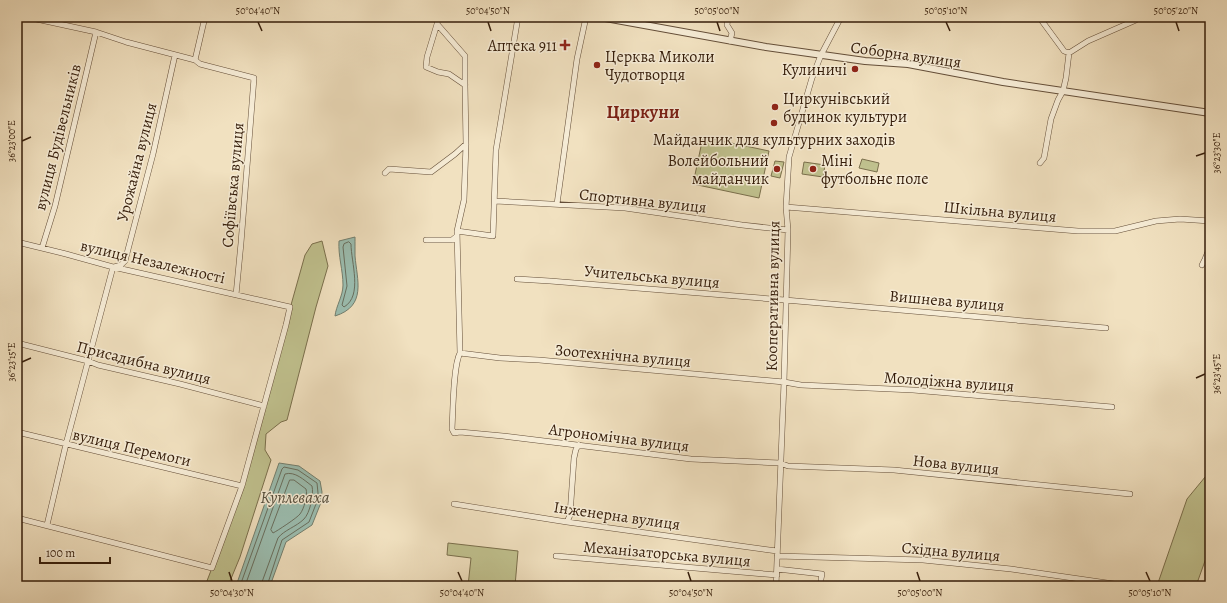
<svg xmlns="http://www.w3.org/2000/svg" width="1227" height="603" font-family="Alegreya,serif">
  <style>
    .green { fill: #c0c18e; stroke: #7a6f4c }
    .water { fill: #9bbeb1; stroke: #727e6e }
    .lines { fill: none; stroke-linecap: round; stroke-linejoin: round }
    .shore { stroke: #686e5e; stroke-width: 1 }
    .minor-casing { stroke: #644e38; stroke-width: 6 }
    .tertiary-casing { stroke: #644e38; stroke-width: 8 }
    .minor { stroke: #f6ecd6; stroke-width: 5 }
    .tertiary { stroke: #f6ecd6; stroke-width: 6 }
    .ticks { fill: none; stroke: #351d0a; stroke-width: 1.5 }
    .poi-dot { fill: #8f2418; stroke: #f6ecd6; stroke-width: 1.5 }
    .labels { text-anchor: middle; stroke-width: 3; stroke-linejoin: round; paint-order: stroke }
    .poi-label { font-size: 16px; fill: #351d0a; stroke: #f6ecd6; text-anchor: end }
    .street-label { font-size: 16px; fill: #351d0a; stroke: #f6ecd6 }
    .water-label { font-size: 17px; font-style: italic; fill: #544d3c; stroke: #f6ecd6 }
    .quarter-label { font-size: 18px; font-weight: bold; fill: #7a1f14; stroke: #f6ecd6 }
    .neatline { fill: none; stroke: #351d0a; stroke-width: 1.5 }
    .ticks-label { font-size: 10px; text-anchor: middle; fill: #351d0a }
  </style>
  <rect width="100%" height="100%" fill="#f1e1c0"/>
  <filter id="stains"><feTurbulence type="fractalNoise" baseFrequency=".005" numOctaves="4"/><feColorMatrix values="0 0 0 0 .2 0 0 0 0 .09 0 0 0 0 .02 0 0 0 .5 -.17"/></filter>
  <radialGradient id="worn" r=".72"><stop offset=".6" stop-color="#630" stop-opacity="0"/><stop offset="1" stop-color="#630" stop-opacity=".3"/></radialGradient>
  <!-- green -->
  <path class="green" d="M703,137L769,151L759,198L693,184Z
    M862,159L879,163L877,172L859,168Z
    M775,161L784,162L780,178L771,176Z
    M804,162L825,165L823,177L802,174Z
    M322,241L328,266L316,307L287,420L281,422L266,434L265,450L271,460L240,557L228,586H205L231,519L305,255L312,244Z
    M1210,471V547L1196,586H1156L1158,583L1187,499Z
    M448,543L518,551L515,586H468L471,558L447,555Z"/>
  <!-- water -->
  <path class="water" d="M355,237C355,243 355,249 355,256C357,280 367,306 335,316C336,306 343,296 343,285C343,270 338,256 339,241Z
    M279,463L299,466L320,481L322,492L320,505L312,525L286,542L270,586H236Z"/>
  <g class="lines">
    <!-- shore -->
    <path class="shore" d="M349,242L351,244C351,262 363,296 344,307L342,305L347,286L343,247L344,244Z
      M290,480H294L306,489C308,495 304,509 300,514C297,518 277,531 273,533L271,530Z
      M240,586L282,469L284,467L298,470L317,483L318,493L316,504L309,522L282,540L267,586
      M245,586L285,474C295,471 304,480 312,486C314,494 310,513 304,519C296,527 284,530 278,538L262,582V586"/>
    <defs>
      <path id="minor" d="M27,17L96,32L126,42L195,60L200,64L254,78L241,243L236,295
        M438,17L437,24L465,56V85L466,144L464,200L457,231
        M518,17L496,150L493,236L457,231L460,353C453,366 453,413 452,429L454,433L460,432L503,436L691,459L780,463L788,466L894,470L1130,494
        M728,17L727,25L732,33L730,41
        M1039,17L1064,51L1069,53
        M437,24L427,57L426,67L438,72L449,74L465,85
        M195,60L205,17
        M1040,163L1044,158L1051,119L1058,100L1063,91L1066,78L1069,53L1088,41L1136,20L1139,17
        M385,173L389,169L431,172L455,154L466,144
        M495,201L625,208L742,225L788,230
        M557,204L577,59L586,17
        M786,207L1078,231H1115L1156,221L1180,219L1210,221
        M426,240H452L457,236
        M17,242L66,254L113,267L290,307L286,325L242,486L212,568L17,518
        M42,248L55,206L96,32
        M1202,265L1205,259L1210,247
        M114,267L121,265L125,261L153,154L175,55
        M517,279L550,281L785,300L1106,328
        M17,343L88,361L98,365L180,384L264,406
        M460,353L500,358L539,360L784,382L801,385L913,390L1112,407
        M17,432L242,486
        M454,504L567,522L777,551
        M567,522L570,515L574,458L576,449L579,445
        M47,525L66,444L113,267
        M556,556L777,575
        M777,556L923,560L1011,569L1121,585
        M777,569L822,574L821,579
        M776,586L784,382L788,230L786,207L789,157L812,78L821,55L841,17"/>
      <path id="tertiary" d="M600,17L766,47L865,61L908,64L1003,82L1210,113"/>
    </defs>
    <!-- minor casing -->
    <use href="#minor" class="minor-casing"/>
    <!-- tertiary casing -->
    <use href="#tertiary" class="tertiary-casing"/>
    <!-- minor -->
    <use href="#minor" class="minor"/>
    <!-- tertiary -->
    <use href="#tertiary" class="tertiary"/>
  </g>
  <!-- ticks -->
  <path class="ticks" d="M258,22L262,31M488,22L491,31M717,22L720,31M946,22L950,31M1176,22L1179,31M22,141L31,137M1196,156L1205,153M22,362L31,358M1196,378L1205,374M229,572L232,581M458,572L462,581M688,572L691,581M917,572L920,581M1146,572L1150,581"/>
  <!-- markers -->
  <g class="poi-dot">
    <path d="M563 39h4v4h4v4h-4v4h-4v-4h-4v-4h4z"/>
    <circle cx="597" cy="65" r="4"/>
    <circle cx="855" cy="69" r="4"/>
    <circle cx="775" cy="107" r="4"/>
    <circle cx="774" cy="123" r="4"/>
    <circle cx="777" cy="169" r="4"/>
    <circle cx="813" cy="169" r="4"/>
  </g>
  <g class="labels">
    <!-- poi labels -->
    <g class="poi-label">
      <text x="557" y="51">Аптека 911</text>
      <text x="605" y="62" text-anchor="start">Церква Миколи<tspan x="605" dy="18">Чудотворця</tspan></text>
      <text x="847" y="75">Кулиничі</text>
      <text x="783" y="104" text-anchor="start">Циркунівський<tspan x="783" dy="18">будинок культури</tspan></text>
      <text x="774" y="145" text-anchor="middle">Майданчик для культурних заходів</text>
      <text x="769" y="166">Волейбольний<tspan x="769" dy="18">майданчик</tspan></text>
      <text x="821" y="166" text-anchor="start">Міні<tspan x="821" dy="18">футбольне поле</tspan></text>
    </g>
    <!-- street labels -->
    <g class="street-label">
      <text transform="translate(906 54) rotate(8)" y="6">Соборна вулиця</text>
      <text transform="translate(57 137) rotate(-76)" y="6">вулиця Будівельників</text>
      <text transform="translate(136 162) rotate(-76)" y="6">Урожайна вулиця</text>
      <text transform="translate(232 185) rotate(-85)" y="6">Софіївська вулиця</text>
      <text transform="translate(643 200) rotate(6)" y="6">Спортивна вулиця</text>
      <text transform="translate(1000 211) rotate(5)" y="6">Шкільна вулиця</text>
      <text transform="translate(153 261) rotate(13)" y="6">вулиця Незалежності</text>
      <text transform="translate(652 276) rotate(5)" y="6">Учительська вулиця</text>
      <text transform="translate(772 296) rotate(-89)" y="6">Кооперативна вулиця</text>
      <text transform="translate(947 300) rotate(5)" y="6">Вишнева вулиця</text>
      <text transform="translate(623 355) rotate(5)" y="6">Зоотехнічна вулиця</text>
      <text transform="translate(144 362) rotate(14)" y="6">Присадибна вулиця</text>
      <text transform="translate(949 381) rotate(4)" y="6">Молодіжна вулиця</text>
      <text transform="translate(619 437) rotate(7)" y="6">Агрономічна вулиця</text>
      <text transform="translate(132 447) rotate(13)" y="6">вулиця Перемоги</text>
      <text transform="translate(956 464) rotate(6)" y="6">Нова вулиця</text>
      <text transform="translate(617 515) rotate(8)" y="6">Інженерна вулиця</text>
      <text transform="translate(951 551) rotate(5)" y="6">Східна вулиця</text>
      <text transform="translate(667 553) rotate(5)" y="6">Механізаторська вулиця</text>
    </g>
    <!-- water labels -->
    <g class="water-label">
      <text x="295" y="503">Куплеваха</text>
    </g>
    <!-- quarter labels -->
    <g class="quarter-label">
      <text x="643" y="118">Циркуни</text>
    </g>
  </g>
  <!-- margin -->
  <rect width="1227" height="603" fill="none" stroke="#f1e1c0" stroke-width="44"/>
  <!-- scale -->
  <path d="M40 557v6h70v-6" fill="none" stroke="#351d0a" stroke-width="2"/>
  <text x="46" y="557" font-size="12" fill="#351d0a" stroke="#f6ecd6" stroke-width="3" paint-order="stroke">100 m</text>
  <rect x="22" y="22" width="1183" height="559" class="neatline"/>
  <g class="ticks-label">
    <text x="258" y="14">50°04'40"N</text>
    <text x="488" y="14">50°04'50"N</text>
    <text x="717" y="14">50°05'00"N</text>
    <text x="946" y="14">50°05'10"N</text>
    <text x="1176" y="14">50°05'20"N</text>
    <text transform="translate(11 141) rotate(-90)" y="4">36°23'00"E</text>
    <text transform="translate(1216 153) rotate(-90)" y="4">36°23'30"E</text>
    <text transform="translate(11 362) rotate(-90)" y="4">36°23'15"E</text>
    <text transform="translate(1216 374) rotate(-90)" y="4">36°23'45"E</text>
    <text x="232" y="596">50°04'30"N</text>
    <text x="462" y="596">50°04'40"N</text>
    <text x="691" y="596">50°04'50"N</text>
    <text x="920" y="596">50°05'00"N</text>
    <text x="1150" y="596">50°05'10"N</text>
  </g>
  <rect width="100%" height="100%" filter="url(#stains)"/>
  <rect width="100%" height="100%" fill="url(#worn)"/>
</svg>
